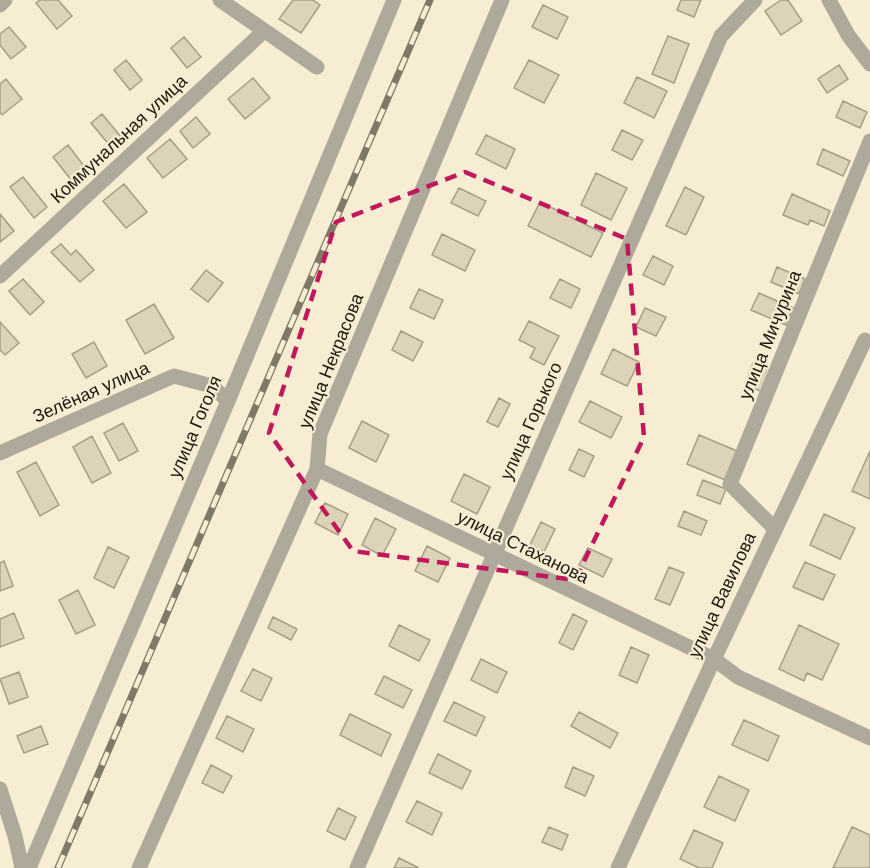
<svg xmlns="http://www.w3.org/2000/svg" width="870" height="868" font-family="Helvetica,sans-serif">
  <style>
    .building { fill: #dcd3b9; stroke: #a69e85; stroke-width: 1.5 }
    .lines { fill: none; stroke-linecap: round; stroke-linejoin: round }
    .minor { stroke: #aea99a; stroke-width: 15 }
    .rail-casing { stroke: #7f7968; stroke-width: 7 }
    .rail { stroke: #f6edd3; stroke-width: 4.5; stroke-dasharray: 14; stroke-linecap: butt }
    .marked { fill: none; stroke: #c2185b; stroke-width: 4.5; stroke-dasharray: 12 8; stroke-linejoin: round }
    .labels { text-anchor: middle; stroke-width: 4.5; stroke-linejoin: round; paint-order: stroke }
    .street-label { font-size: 18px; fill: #1d1910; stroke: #f6edd3 }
  </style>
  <rect width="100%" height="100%" fill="#f6edd3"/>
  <!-- building -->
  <path class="building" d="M40,0H58L72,16L57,29L36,3Z
    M293,0H313L320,5L301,33L279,19Z
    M681,0H701L694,17L677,10Z
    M781,0H788L802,21L781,35L765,11Z
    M543,5L568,17L557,39L532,27Z
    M9,27L26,47L11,59L0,45V34Z
    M668,36L689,44L674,83L652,74Z
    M184,37L201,57L187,68L171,48Z
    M126,60L142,80L130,90L114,70Z
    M529,60L559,75L544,103L514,88Z
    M839,65L848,79L827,93L818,79Z
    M637,77L667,91L654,118L624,103Z
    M253,78L270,98L245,119L228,99Z
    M6,79L22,99L2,115L0,112V84Z
    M843,101L867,112L860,128L836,117Z
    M102,114L121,137L110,146L91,123Z
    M196,117L210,134L193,148L180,131Z
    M622,130L643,140L632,160L612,150Z
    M486,135L515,149L506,169L476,154Z
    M170,139L187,159L163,178L147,158Z
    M68,145L87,170L72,181L53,157Z
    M823,149L850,161L843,176L817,164Z
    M596,173L627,188L611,220L581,205Z
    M23,177L47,207L34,218L10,187Z
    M124,184L147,212L126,228L103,201Z
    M685,187L704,197L686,235L666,226Z
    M459,188L486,201L478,216L451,203Z
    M792,194L830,211L824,226L810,220L808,225L783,215Z
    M540,202L603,233L591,257L528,226Z
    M0,214L14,231L0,242Z
    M442,234L475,250L465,271L432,255Z
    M61,244L71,255L76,250L94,270L80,282L51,252Z
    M653,256L673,266L664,285L643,275Z
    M777,267L805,279L799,294L771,282Z
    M206,270L223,283L208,302L191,289Z
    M23,279L44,302L30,315L9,291Z
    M560,279L580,289L571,308L550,298Z
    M419,289L443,300L434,319L410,308Z
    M759,293L793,308L786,325L751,310Z
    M154,304L174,338L145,354L126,320Z
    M645,308L666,317L656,336L636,327Z
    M529,321L559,336L544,365L530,358L535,348L519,340Z
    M0,322L19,343L5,355L0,350Z
    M401,331L423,342L413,361L392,350Z
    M94,342L107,366L86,378L72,354Z
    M613,349L639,362L627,386L601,374Z
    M753,363L770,369L763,392L745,385Z
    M499,398L510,404L498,427L487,422Z
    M590,401L622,417L611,438L579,422Z
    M362,421L389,435L376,462L349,448Z
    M123,423L138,451L119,461L104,433Z
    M699,435L737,451L725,480L687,464Z
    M92,436L111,473L92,483L73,447Z
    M579,449L594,456L584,477L569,470Z
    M870,451V499L852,491Z
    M36,462L59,505L40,516L17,472Z
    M464,474L490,487L477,514L451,501Z
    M703,480L726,489L720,504L697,495Z
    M325,503L348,514L338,535L315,523Z
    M684,511L707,521L701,535L678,526Z
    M824,514L855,528L840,559L810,545Z
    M375,518L396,529L382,556L362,545Z
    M541,522L555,529L544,552L530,545Z
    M427,546L450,558L438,582L415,571Z
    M108,547L129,557L114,588L94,578Z
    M588,548L612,559L603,577L579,565Z
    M4,561L13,586L0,591V563Z
    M805,562L835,575L823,600L793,587Z
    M669,567L684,573L670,605L655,599Z
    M78,590L95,625L76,634L59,600Z
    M14,613L24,638L0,647V619Z
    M573,614L587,621L573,650L559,643Z
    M273,617L297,629L291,640L268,628Z
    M399,625L430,640L419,661L389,646Z
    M799,625L839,644L822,680L807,673L804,681L779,669Z
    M631,647L649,655L637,683L619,675Z
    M481,659L507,672L497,693L471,680Z
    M253,669L272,678L261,701L241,691Z
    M19,672L28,697L9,704L0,679Z
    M384,676L412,690L403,708L375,694Z
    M454,702L485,717L476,736L444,721Z
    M579,712L618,733L610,748L571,726Z
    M350,714L391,734L381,756L340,735Z
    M227,716L254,729L243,752L216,738Z
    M744,720L779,736L768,761L732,745Z
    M41,726L48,744L24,753L17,736Z
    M438,754L471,771L462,789L429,773Z
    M211,765L232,776L223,793L202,783Z
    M573,767L594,776L585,796L565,787Z
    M719,776L749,790L735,821L704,807Z
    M417,801L442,813L432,835L406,822Z
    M338,808L356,817L345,840L327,831Z
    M549,827L568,835L562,850L542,842Z
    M852,827L870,835V866L869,868H833Z
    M694,830L723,843L712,868H699L680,859Z
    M399,858L419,868H394Z"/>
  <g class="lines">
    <!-- minor -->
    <path class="minor" d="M220,0L317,67
      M829,0L848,35L870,64
      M0,5L5,0
      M0,276L264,31
      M0,453L174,376L212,386L228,401
      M317,469L714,659L738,677L870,738
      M775,529L730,484L870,141
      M0,789L15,836L22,868
      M29,868L228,401L394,0
      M139,868L317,469L320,434L502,0
      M357,868L721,36L755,0
      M618,868L714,659L865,340"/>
    <defs>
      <path id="rail" d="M58,868L430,0"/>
    </defs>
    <!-- rail casing -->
    <use href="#rail" class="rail-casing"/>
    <!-- rail -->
    <use href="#rail" class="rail"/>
  </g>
  <!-- marked area -->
  <path class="marked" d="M465,172L627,239L644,437L575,580L353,551L269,433L336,222Z"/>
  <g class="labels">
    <!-- street labels -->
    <g class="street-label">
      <text transform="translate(119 139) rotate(-43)" y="6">Коммунальная улица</text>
      <text transform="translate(770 335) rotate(-68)" y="6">улица Мичурина</text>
      <text transform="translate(331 361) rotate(-68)" y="6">улица Некрасова</text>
      <text transform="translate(91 392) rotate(-24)" y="6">Зелёная улица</text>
      <text transform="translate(531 421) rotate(-66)" y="6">улица Горького</text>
      <text transform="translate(195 427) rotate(-67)" y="6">улица Гоголя</text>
      <text transform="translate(523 547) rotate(26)" y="6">улица Стаханова</text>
      <text transform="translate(722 595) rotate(-65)" y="6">улица Вавилова</text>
    </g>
  </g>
</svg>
